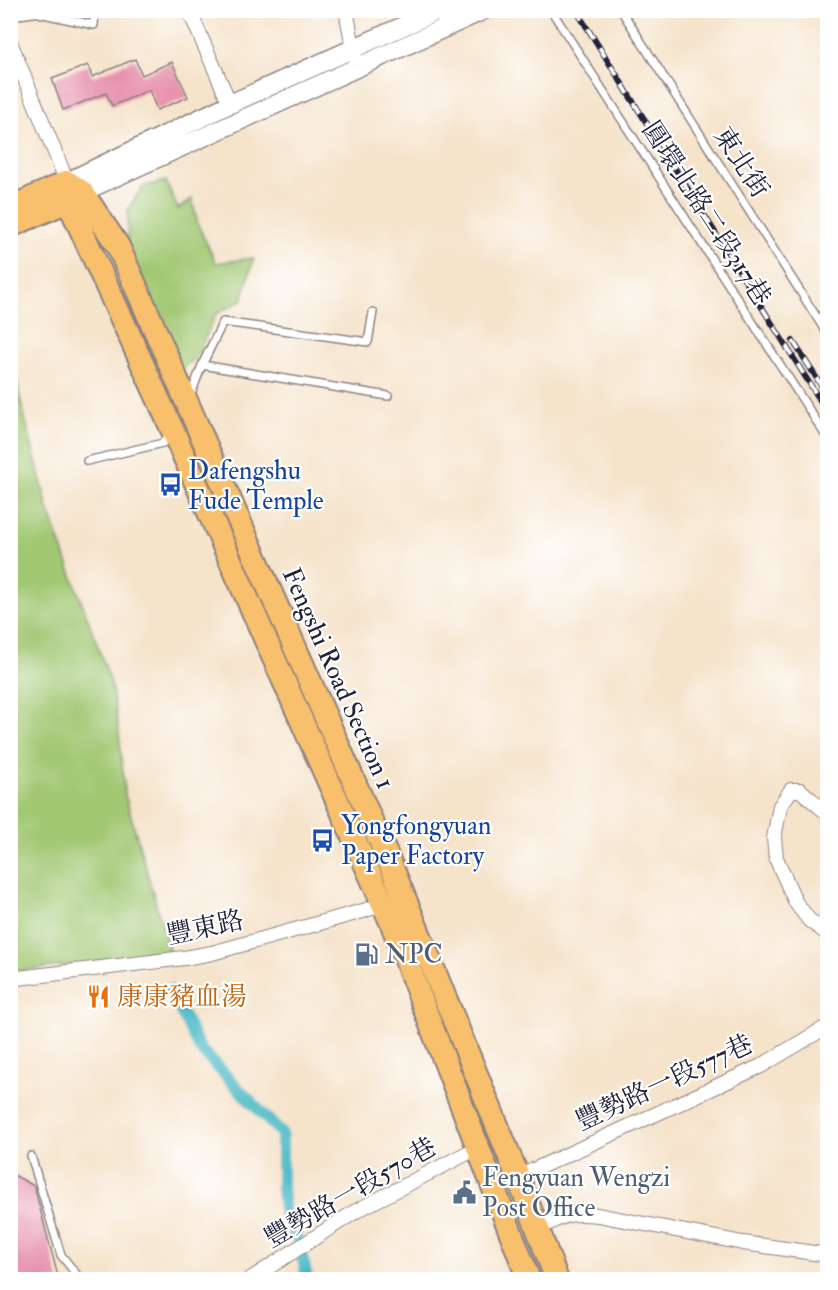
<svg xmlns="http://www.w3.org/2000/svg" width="838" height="1290" font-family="'IM FELL Double Pica','Noto Serif TC',serif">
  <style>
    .green { fill: #a2c873; stroke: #627557; stroke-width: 1.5 }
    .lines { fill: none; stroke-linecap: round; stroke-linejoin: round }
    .canal { stroke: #4cb9c6; stroke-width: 12 }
    .building { fill: #e793ae }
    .service-casing { stroke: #8c8282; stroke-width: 10 }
    .minor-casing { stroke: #8c8282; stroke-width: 16 }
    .tertiary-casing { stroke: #8c8282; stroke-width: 21 }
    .primary-casing { stroke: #8c8282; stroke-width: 26 }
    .service { stroke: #fff; stroke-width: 7 }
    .minor { stroke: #fff; stroke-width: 14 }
    .tertiary { stroke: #fff; stroke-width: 18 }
    .primary { stroke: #f8bf6c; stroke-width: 22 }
    .rail-casing { stroke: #22223b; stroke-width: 6 }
    .rail { stroke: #fff; stroke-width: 4; stroke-dasharray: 11; stroke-linecap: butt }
    .labels { text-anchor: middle; stroke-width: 4.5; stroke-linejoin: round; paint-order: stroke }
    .street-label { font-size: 26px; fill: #22223b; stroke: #fff }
    .transit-label { font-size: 26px; fill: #164399; stroke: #fff; text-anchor: start }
    .service-label { font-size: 26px; fill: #4e5e75; stroke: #fff; text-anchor: start }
    .food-label { font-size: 26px; fill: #c56008; stroke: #fff; text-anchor: start }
  </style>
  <rect width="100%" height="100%" fill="#fff"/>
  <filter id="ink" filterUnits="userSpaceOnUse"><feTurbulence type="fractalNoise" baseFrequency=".0167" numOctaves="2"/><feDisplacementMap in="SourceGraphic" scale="12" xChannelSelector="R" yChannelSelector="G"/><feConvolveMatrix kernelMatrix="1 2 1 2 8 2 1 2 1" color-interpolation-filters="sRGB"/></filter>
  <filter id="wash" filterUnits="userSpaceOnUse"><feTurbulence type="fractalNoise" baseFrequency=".008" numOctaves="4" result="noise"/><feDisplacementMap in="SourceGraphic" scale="24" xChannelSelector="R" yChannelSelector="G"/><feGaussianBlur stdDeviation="1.35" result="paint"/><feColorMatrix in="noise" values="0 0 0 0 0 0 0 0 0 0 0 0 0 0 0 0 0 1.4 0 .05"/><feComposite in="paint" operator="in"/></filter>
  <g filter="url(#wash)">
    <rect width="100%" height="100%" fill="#f5e3ca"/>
    <!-- green -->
    <path class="green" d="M166,181L178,209L192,199L198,225L216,263L254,258L242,300L216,314L196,358L180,369L127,245L128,209L143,187Z
      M10,344L21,403L49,512L111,683L119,732L125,795L170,953L11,972Z"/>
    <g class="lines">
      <!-- canal -->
      <path class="canal" d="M170,990L200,1049L282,1134V1189L285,1216L297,1238L308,1280"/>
    </g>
    <g id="blocks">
      <!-- building -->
      <path class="building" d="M135,59L142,75L172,62L188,97L157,110L149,90L112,106L106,93L63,110L52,79L88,65L92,77Z
        M10,1173L34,1186L59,1280H10Z"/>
    </g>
  </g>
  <g filter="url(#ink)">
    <use href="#blocks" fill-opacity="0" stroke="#8c8282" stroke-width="1.5"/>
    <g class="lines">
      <defs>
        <path id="service" d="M551,10L828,439
          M621,10L828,335
          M39,13L94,25L95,10
          M10,16L41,12
          M202,365L388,396
          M190,397L202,365L223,322L368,342L373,312
          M87,461L163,443L170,433
          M31,1156L61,1255L81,1280"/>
        <path id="minor" d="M189,10L230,104
          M346,10L357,68
          M10,42L67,182
          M828,814L800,790H791L780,806L774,838L776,858L796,903L809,920L828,934
          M10,979L184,958L212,953L363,911L389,902
          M518,1177L761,1066L828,1026
          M537,1230C562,1215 569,1212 598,1215L743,1243L828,1255
          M249,1280L356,1211L477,1148"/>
        <path id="tertiary" d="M67,182L230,104L439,10
          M72,198L82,192L484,10"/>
        <path id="primary" d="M67,182L82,192L118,246L393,870L518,1177L557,1280
          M67,182L68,201L172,429L392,924L529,1280
          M10,208L67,182
          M10,226L68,201"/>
      </defs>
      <!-- service casing -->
      <use href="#service" class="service-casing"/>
      <!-- minor casing -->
      <use href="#minor" class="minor-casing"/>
      <!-- tertiary casing -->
      <use href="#tertiary" class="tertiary-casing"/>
      <!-- primary casing -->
      <use href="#primary" class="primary-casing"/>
      <!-- service -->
      <use href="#service" class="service"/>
      <!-- minor -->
      <use href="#minor" class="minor"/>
      <!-- tertiary -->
      <use href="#tertiary" class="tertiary"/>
      <!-- primary -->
      <use href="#primary" class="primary"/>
      <defs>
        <path id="rail" d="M576,10L828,413
          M793,341L828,396"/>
      </defs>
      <!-- rail casing -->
      <use href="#rail" class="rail-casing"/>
      <!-- rail -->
      <use href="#rail" class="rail"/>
    </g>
  </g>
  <!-- icons -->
  <defs>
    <symbol id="bus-bare" viewBox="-9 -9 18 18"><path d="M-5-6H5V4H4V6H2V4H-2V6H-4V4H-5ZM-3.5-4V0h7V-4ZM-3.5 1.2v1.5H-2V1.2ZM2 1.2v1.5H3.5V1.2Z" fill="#1a4fb4" stroke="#fff" stroke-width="2.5" paint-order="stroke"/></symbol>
    <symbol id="fuel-bare" viewBox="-9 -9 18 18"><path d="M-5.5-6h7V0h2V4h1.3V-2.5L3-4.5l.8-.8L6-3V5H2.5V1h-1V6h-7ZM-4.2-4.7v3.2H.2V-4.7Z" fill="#5c6f8a" stroke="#fff" stroke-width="2.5" paint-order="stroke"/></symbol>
    <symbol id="restaurant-bare" viewBox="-9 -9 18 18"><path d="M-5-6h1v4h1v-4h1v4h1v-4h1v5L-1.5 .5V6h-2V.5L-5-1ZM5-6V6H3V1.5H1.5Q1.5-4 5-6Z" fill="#e8710a" stroke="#fff" stroke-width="2.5" paint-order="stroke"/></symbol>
    <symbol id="civic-bare" viewBox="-9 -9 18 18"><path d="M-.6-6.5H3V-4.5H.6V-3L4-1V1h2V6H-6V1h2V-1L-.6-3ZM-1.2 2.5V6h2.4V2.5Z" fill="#5c6f8a" stroke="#fff" stroke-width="2.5" paint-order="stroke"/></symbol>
  </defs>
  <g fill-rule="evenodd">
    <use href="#bus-bare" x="154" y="468" width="33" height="33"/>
    <use href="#bus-bare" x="306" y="824" width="33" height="33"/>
    <use href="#fuel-bare" x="350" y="938" width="33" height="33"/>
    <use href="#restaurant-bare" x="82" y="980" width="33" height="33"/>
    <use href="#civic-bare" x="448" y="1176" width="33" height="33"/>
  </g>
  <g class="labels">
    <!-- street labels -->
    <g class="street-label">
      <text transform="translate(742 162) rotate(57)" y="9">東北街</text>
      <text transform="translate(707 213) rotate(57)" y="9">圓環北路二段317巷</text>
      <text transform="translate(339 678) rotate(66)" y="9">Fengshi Road Section 1</text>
      <text transform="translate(205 927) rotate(-12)" y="9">豐東路</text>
      <text transform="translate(664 1082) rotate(-25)" y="9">豐勢路一段577巷</text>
      <text transform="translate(350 1192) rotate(-30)" y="9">豐勢路一段570巷</text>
    </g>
    <!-- transit labels -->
    <g class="transit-label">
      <text x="188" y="479">Dafengshu<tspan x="188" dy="30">Fude Temple</tspan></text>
      <text x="341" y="834">Yongfongyuan<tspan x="341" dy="30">Paper Factory</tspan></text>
    </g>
    <!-- service labels -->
    <g class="service-label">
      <text x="385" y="963">NPC</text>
      <text x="482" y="1186">Fengyuan Wengzi<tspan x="482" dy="30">Post Office</tspan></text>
    </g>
    <!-- food labels -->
    <g class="food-label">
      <text x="117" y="1005">康康豬血湯</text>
    </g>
  </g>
  <!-- margin -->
  <rect width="838" height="1290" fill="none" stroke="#fff" stroke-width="36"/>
</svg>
